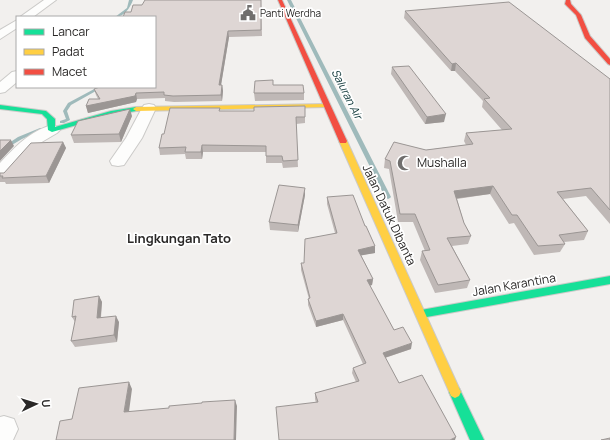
<svg xmlns="http://www.w3.org/2000/svg" width="610" height="440" font-family="Manrope,sans-serif">
  <style>
    .lines { fill: none; stroke-linecap: round; stroke-linejoin: round }
    .stream { fill: #9fbabb; fill-rule: evenodd }
    .street-casing { stroke: #cbcac8; stroke-width: 2 }
    .fast-casing { stroke: #cbcac8; stroke-width: 2 }
    .slow-casing { stroke: #cbcac8; stroke-width: 2 }
    .jam-casing { stroke: #cbcac8; stroke-width: 2 }
    .street { fill: #fdfdfc; fill-rule: evenodd }
    .fast { fill: #16e098; fill-rule: evenodd }
    .slow { fill: #ffcf43; fill-rule: evenodd }
    .jam { fill: #f24e42; fill-rule: evenodd }
    .wall { fill: #bfb8b6 }
    .shaded-wall { fill: #9b9694 }
    .building { fill: #ded6d4; stroke: #9b9694 }
    .labels { text-anchor: middle; stroke-width: 3.5; stroke-linejoin: round; paint-order: stroke }
    .far-poi-label { font-size: 10px; fill: #2a2827; stroke: #fff; text-anchor: start }
    .far-water-label { font-size: 11px; font-style: italic; fill: #093234; stroke: #fff }
    .poi-label { font-size: 12px; fill: #2a2827; stroke: #fff; text-anchor: start }
    .street-label { font-size: 12px; fill: #2a2827; stroke: #fff }
    .neighbourhood-label { font-size: 13px; font-weight: bold; fill: #2a2827; stroke: #fff }
  </style>
  <rect width="100%" height="100%" fill="#f2f0ee"/>
  <g class="lines">
    <!-- stream -->
    <path class="stream" d="M129,0H133C130,8 124,17 115,17L127,8Z
      M287,0H291L391,197L390,198L388,199L385,197Z
      M98,87H103L71,105L67,111L70,120L64,123H60V121L66,119L63,111L68,103Z
      M40,128H42L44,129L22,139L0,152V149L18,137Z"/>
    <defs>
      <path id="street" d="M44,0H56L33,17H20Z
        M17,20V28L0,39V30Z
        M17,71V82L5,92L0,93V82L12,72Z
        M149,104L154,105L156,108L142,138L124,165L118,166L112,165L110,161L126,138L142,108L144,105Z
        M52,125L57,127L60,130L57,133L35,146L6,178L0,179V163C15,147 30,131 52,125Z
        M4,416L14,419L18,429L13,440H0V417Z"/>
      <path id="fast" d="M0,105L46,111L55,119V127L111,111L136,107L139,109L136,111L112,115L52,132L48,130L47,119L42,114L0,109Z
        M610,276V284L421,318L417,317L416,314L417,311L421,310Z
        M455,386L459,388L484,440H470L449,392L451,388Z"/>
      <path id="slow" d="M327,104L329,105V107L136,111L133,109L136,107Z
        M340,139H346L347,141L459,388L461,392L459,396L455,398L451,396L339,141Z"/>
      <path id="jam" d="M278,0H282L347,141L346,143H340L339,141Z
        M566,0H570L571,4L581,15L590,36L610,59V65L608,64L585,38L576,15L565,4Z"/>
    </defs>
    <!-- street casing -->
    <use href="#street" class="street-casing"/>
    <!-- fast casing -->
    <use href="#fast" class="fast-casing"/>
    <!-- slow casing -->
    <use href="#slow" class="slow-casing"/>
    <!-- jam casing -->
    <use href="#jam" class="jam-casing"/>
    <!-- street -->
    <use href="#street" class="street"/>
    <!-- fast -->
    <use href="#fast" class="fast"/>
    <!-- slow -->
    <use href="#slow" class="slow"/>
    <!-- jam -->
    <use href="#jam" class="jam"/>
  </g>
  <!-- wall -->
  <path class="wall" d="M261,0L262,36L229,37L221,85H222L223,91L222,101L174,102L165,101V98L137,99L136,102L88,113L86,106L98,99L96,95L94,89L155,87L131,12Z
    M405,11L610,79V224L586,196L563,199L588,231L584,240L564,242L565,244L560,252L534,255L514,223L509,224L490,194L457,199L464,223L471,236L468,244L452,246L470,280L467,288L435,293L420,260L422,251H425L413,222H398L389,169L384,168L385,159L426,150L466,145L464,141L466,133L502,130L482,107L483,101L455,71H451L404,18Z
    M392,67L444,122L425,124L391,74Z
    M273,85L304,93V100L255,101L254,93Z
    M305,106V123L296,124L298,167L283,168L282,163H266V152H203L202,159H186L185,154L160,155L159,148L164,134L220,111H254Z
    M132,116L121,142L74,143L71,135Z
    M63,142L66,148L49,183L6,184L5,182H0V173H4Z
    M305,195L298,232L270,230L269,222Z
    M327,197L365,226L375,246V253L361,255L373,279L372,285L370,286L394,330L411,349L385,358L399,383L456,437L316,403L315,399V393L356,382L352,373L353,368L363,364L343,320L316,327L308,305V299H309L301,270V263H304L335,233L327,204Z
    M99,296L102,302L101,318L119,322L117,342L75,347L71,341L75,322L72,317Z"/>
  <!-- shaded-wall -->
  <path class="shaded-wall" d="M228,31L229,37L220,91L219,85Z
    M456,63L455,71H451L452,64Z
    M222,85L223,91L222,101L221,95Z
    M136,93L137,99L136,102L88,113L86,106Z
    M130,109L132,116L121,142L119,134Z
    M446,114L444,122L425,124L427,117Z
    M11,140L14,146L0,161V151Z
    M63,142L66,148L49,183L46,176Z
    M202,145L203,152L202,159L201,152Z
    M493,186L490,194L452,199L454,191Z
    M305,188V195L298,232V225Z
    M375,246V253L358,256V250Z
    M373,279L372,285L366,286L367,280Z
    M99,296L102,302L100,324L97,318Z
    M343,314V320L316,327V321Z
    M116,316L119,322L117,342L114,335Z
    M412,343L411,349L381,359L383,353Z
    M129,382L132,389L128,419L124,412Z
    M235,400L237,406L236,440H234Z
    M456,437L455,440H450Z"/>
  <!-- building -->
  <path class="building" d="M145,0H261V30L228,31L219,85H222L221,95L173,96L164,95V92L136,93L135,96L86,106L89,99H100L94,89L100,87H155V17H123L125,12H131L133,5H142Z
    M509,2L610,79V210L591,188L557,192L588,231L559,235L565,244L538,246L517,215H512L493,186L454,191L464,223L471,236L447,238L470,280L438,285L422,251L430,250L415,214H400L390,161L385,159L394,142L426,150L473,144L466,133L512,129L484,99L490,98L456,63L452,64L405,11Z
    M409,66L446,114L427,117L392,67Z
    M273,80V85H303L304,93H254L255,81Z
    M305,106V117H296L298,160L283,161L282,156H266V146L202,145L201,152H185L186,147L159,148L162,134H164L170,108H220L219,111H254V107Z
    M130,109L119,134L71,135L78,121Z
    M0,140H11L0,151Z
    M63,142L46,176L2,178L3,176H0V173H4L31,143Z
    M279,185L305,188L298,225L269,222Z
    M353,195L365,226H366L375,246L358,250L373,279L367,280L394,330L403,327L412,343L383,353L399,383L422,375L456,437L450,440H279L276,407L318,402L315,393L359,381L353,368L366,363L343,314L316,321L308,299L310,298L301,263H304L305,239L337,233L327,197Z
    M99,296L97,318L116,316L114,335L71,341L76,316L72,317L74,300Z
    M129,382L124,412L169,408V406L202,403V402L235,400L234,440H56L60,421L72,419L79,388Z
    M610,438V440H601Z"/>
  <!-- icons -->
  <defs>
    <symbol id="civic-bare" viewBox="-9 -9 18 18"><path d="M-.6-6.5H3V-4.5H.6V-3L4-1V1h2V6H-6V1h2V-1L-.6-3ZM-1.2 2.5V6h2.4V2.5Z" fill="#706e6d" stroke="#fff" stroke-width="2.5" paint-order="stroke"/></symbol>
    <symbol id="mosque-bare" viewBox="-9 -9 18 18"><path d="M3.5-4.9A6 6 0 1 0 3.5 4.9A5 5 0 1 1 3.5-4.9Z" fill="#706e6d" stroke="#fff" stroke-width="2.5" paint-order="stroke"/></symbol>
  </defs>
  <g fill-rule="evenodd">
    <use href="#civic-bare" x="237" y="2" width="22" height="22"/>
    <use href="#mosque-bare" x="394" y="152" width="22" height="22"/>
  </g>
  <g class="labels">
    <!-- far-poi labels -->
    <g class="far-poi-label">
      <text x="260" y="17">Panti Werdha</text>
    </g>
    <!-- far-water labels -->
    <g class="far-water-label">
      <text transform="translate(347 94) rotate(63)" y="4">Saluran Air</text>
    </g>
    <!-- poi labels -->
    <g class="poi-label">
      <text x="417" y="167">Mushalla</text>
    </g>
    <!-- street labels -->
    <g class="street-label">
      <text transform="translate(389 215) rotate(65)" y="4">Jalan Datuk Dibanta</text>
      <text transform="translate(514 285) rotate(-10)" y="4">Jalan Karantina</text>
    </g>
    <!-- neighbourhood labels -->
    <g class="neighbourhood-label">
      <text x="179" y="243">Lingkungan Tato</text>
    </g>
  </g>
  <!-- legend -->
  <rect x="16" y="16" width="140" height="72" fill="#ffffff" stroke="#aaa9a9"/>
  <rect x="24" y="29" width="20" height="6" fill="#16e098" stroke="#aaa9a9"/>
  <text x="52" y="36" font-size="12" fill="#2a2827">Lancar</text>
  <rect x="24" y="49" width="20" height="6" fill="#ffcf43" stroke="#aaa9a9"/>
  <text x="52" y="56" font-size="12" fill="#2a2827">Padat</text>
  <rect x="24" y="69" width="20" height="6" fill="#f24e42" stroke="#aaa9a9"/>
  <text x="52" y="76" font-size="12" fill="#2a2827">Macet</text>
  <!-- north arrow -->
  <g transform="translate(36 404) rotate(86)" stroke="#ffffff" stroke-width="3" paint-order="stroke">
  <path d="M0-3L7 15L0 10L-7 15Z" fill="#2a2827"/>
  <text y="-6" font-size="11" font-weight="bold" text-anchor="middle" fill="#2a2827">U</text>
  </g>
</svg>
